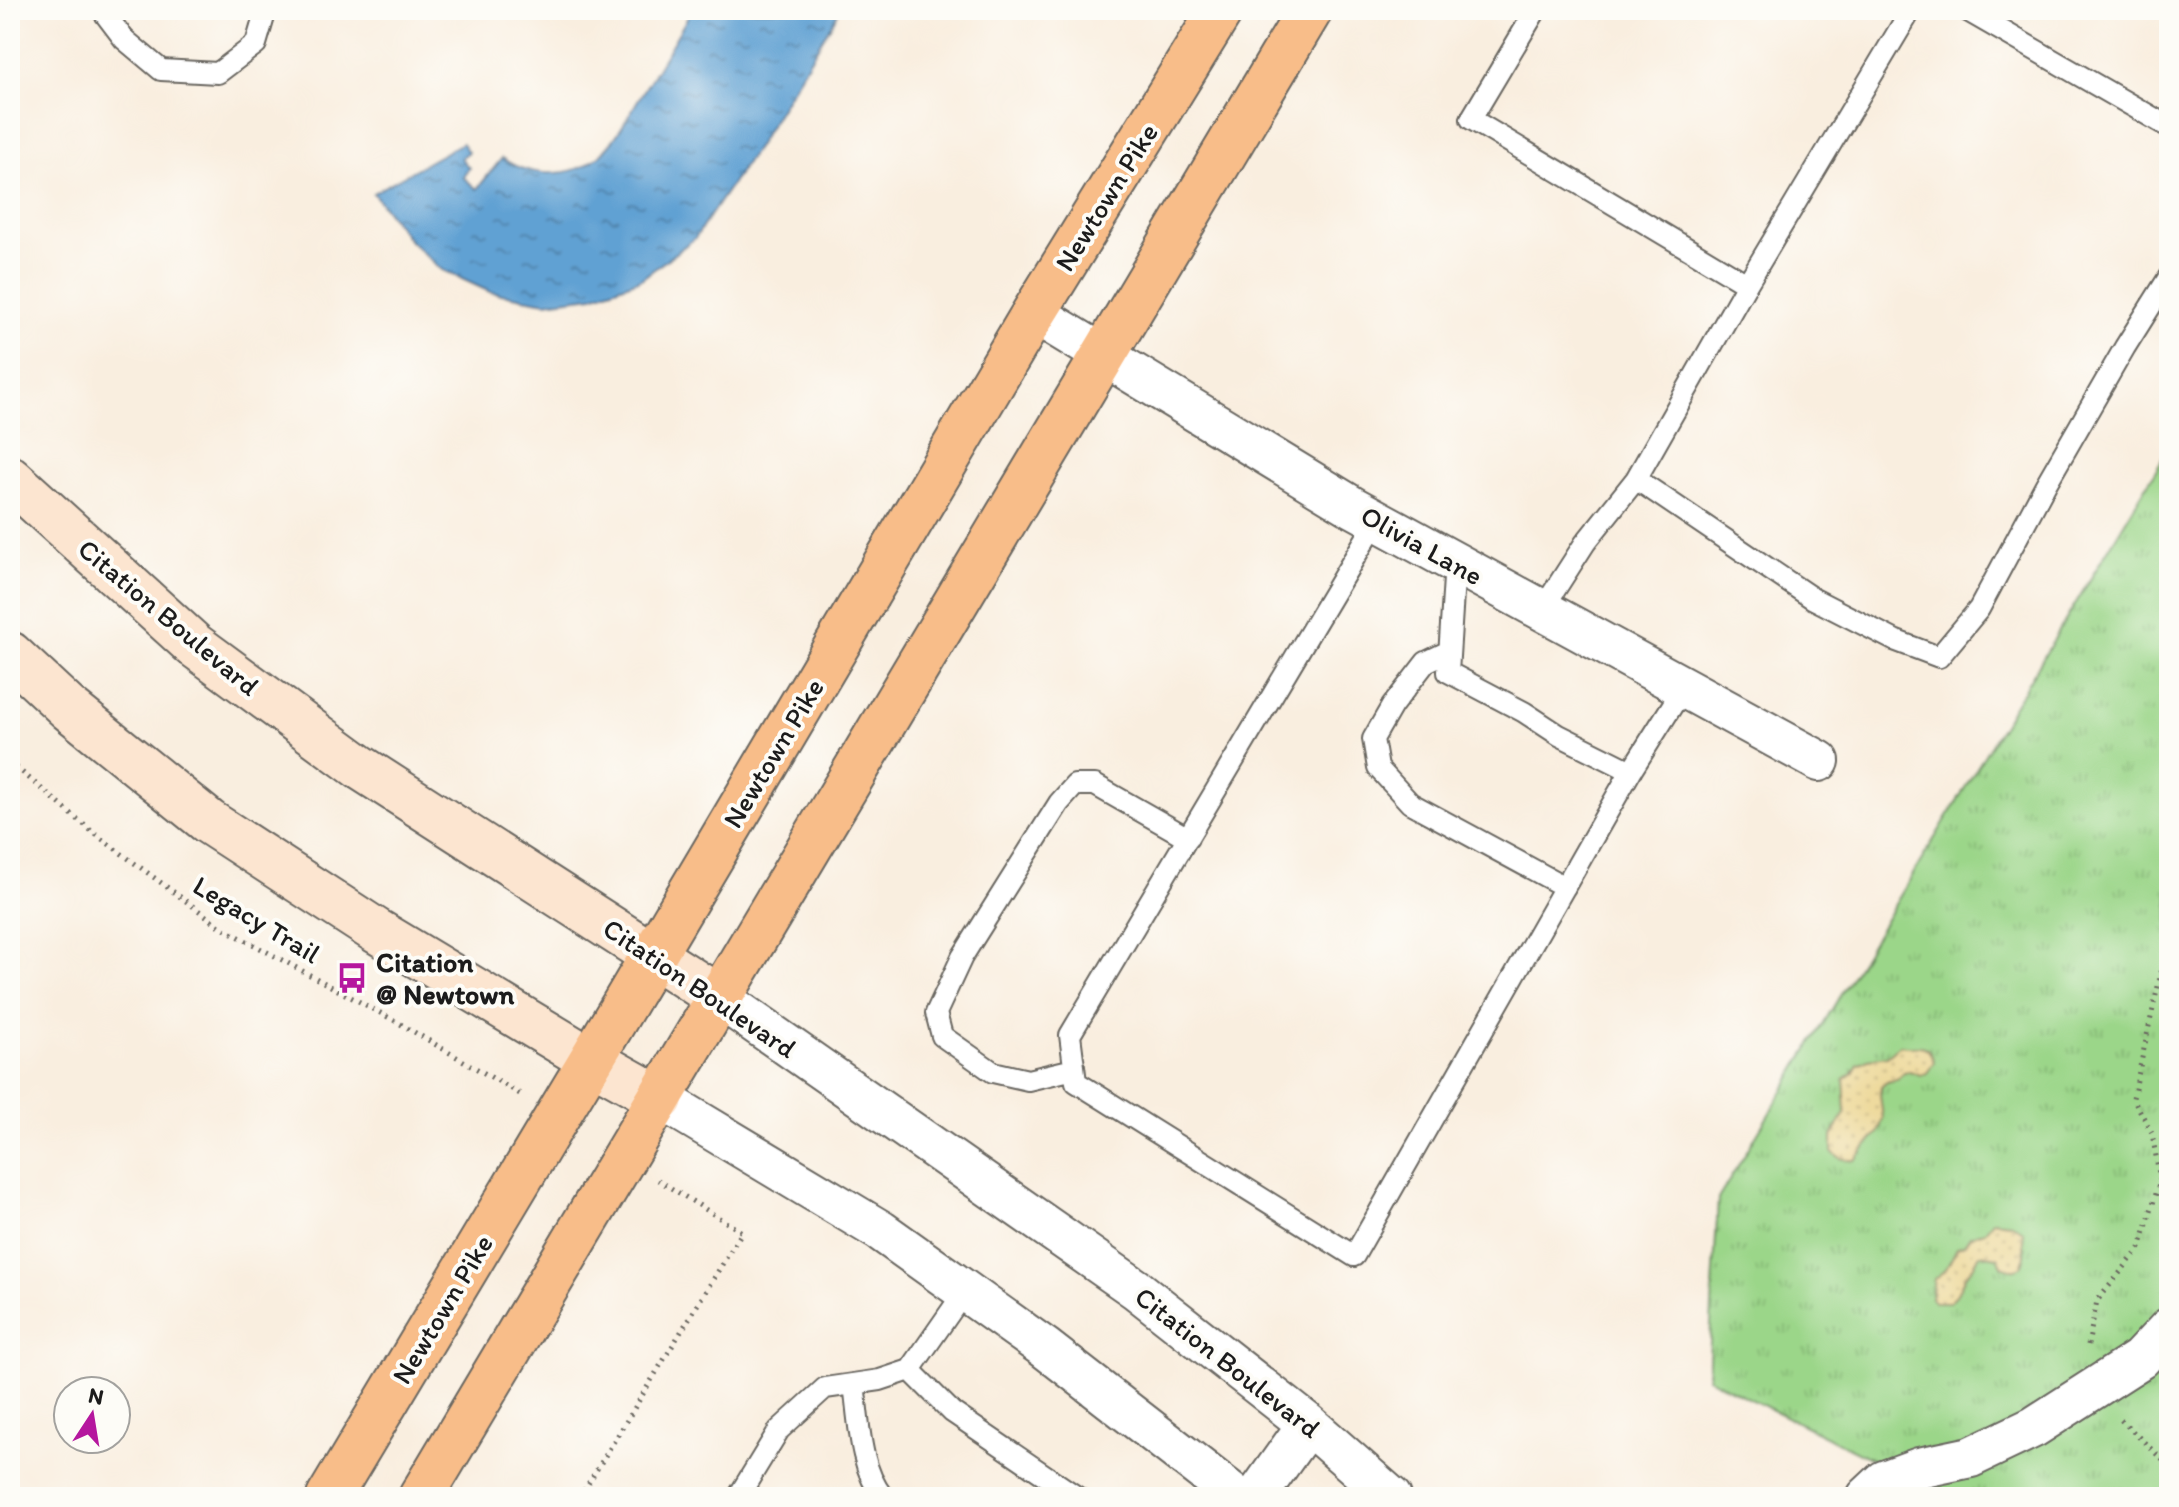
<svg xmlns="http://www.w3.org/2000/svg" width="2179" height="1507" font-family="Itim,sans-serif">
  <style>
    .grass { fill: url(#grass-tufts); stroke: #5c7952; stroke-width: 2 }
    .sand { fill: url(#sand-dots); stroke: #857b5d; stroke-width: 2 }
    .water { fill: url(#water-ripples); stroke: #3e5e78; stroke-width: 2 }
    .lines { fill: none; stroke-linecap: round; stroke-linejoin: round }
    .service-casing { stroke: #696660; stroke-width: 24 }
    .minor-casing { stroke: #696660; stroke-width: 44 }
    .secondary-casing { stroke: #696660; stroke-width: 48 }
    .trunk-casing { stroke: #696660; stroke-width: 48 }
    .path { stroke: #696660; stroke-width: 5; stroke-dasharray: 2 6; stroke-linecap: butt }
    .service { stroke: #fff; stroke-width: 20 }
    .minor { stroke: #fff; stroke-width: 40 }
    .secondary { stroke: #fce5d0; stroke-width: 44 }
    .trunk { stroke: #f8bd89; stroke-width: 44 }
    .labels { text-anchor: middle; stroke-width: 8; stroke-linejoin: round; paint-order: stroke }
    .street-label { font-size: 28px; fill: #1c1c1c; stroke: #fdfcf7 }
    .poi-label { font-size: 28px; font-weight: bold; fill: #1c1c1c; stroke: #fdfcf7; text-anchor: start }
  </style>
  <defs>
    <pattern id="grass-tufts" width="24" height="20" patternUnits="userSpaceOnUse" patternTransform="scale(2)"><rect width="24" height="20" fill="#9bd689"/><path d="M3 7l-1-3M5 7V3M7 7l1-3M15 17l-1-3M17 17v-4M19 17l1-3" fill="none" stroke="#85b776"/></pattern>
    <pattern id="sand-dots" width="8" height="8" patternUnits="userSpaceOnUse" patternTransform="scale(2)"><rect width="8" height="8" fill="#eeda9e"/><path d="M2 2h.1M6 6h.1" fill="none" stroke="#ccba88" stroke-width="1.8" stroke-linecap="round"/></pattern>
    <pattern id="water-ripples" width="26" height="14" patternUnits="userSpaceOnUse" patternTransform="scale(2)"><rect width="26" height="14" fill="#61a1d3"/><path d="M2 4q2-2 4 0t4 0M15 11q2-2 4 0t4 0" fill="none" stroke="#4f82aa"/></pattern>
  </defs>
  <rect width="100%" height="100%" fill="#fdfcf7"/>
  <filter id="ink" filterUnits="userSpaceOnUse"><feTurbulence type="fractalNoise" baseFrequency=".0125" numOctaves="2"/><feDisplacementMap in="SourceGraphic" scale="16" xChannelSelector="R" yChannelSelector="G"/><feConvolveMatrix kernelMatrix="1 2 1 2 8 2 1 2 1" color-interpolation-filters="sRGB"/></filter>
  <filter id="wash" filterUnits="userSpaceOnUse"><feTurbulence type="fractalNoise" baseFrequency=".006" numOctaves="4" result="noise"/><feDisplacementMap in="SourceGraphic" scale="32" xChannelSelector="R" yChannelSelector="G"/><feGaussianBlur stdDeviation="1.8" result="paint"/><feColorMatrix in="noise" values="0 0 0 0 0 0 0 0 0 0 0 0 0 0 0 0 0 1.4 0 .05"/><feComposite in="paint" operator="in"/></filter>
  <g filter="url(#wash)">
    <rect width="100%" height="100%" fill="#f9eedf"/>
    <!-- grass -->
    <path class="grass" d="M2169,448V1497H1948L1708,1378L1718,1199Z"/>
    <!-- sand -->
    <path class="sand" d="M1900,1045C1916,1049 1927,1038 1934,1062L1927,1073L1920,1075L1910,1071L1904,1072L1897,1079L1887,1082L1881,1087L1880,1094L1883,1119L1878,1133L1855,1160C1845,1161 1839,1158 1832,1152V1136L1846,1112L1844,1079L1853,1073L1858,1064L1868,1059L1887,1056Z
      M1993,1221L2011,1223L2023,1231L2025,1256L2021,1267C2014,1271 2010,1269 2002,1266L1998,1257L1980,1254L1973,1267L1966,1274L1957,1294L1950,1302H1934L1931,1298L1934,1279L1946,1269L1957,1248L1964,1245L1970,1236L1985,1231Z"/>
    <!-- water -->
    <path class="water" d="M692,10H840L758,145L695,238L641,279L593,296L546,302L490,292L442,270L410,241L373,193L462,143L468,152L461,158L469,168L463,177L477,189L502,158C530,178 572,179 599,156C614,143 628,117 638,100C656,71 674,40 692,10Z"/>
  </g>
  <g filter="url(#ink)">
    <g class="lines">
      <defs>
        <path id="service" d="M102,10L124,39L161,70L218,73L256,44L266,10
          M1536,10L1471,119L1747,284L1636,479L1585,543L1542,610
          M1966,10L2169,127
          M1747,284L1911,10
          M1636,479L1812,598L1894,640L1939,657L1979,609L2046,484L2125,347L2169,277
          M1377,520L1070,1035L1076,1082L1354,1256L1631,771L1684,687
          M1455,562L1448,672L1524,712L1559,735L1631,771
          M1449,651L1426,662L1392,706L1373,739L1378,768L1410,803L1565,887
          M1074,1069L1028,1080L993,1072L942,1036L936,1013L962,957L1059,803L1075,785H1095L1188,838
          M910,1370L952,1412L1077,1497
          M854,1384C859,1420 859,1467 883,1497
          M738,1497L779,1430L825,1388L880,1380L910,1370L965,1291"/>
        <path id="minor" d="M1034,313L1353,507L1819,761
          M721,999L1136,1289L1308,1424L1391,1497
          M661,1099L881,1231L1045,1348L1237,1497
          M1256,1497L1308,1424
          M1867,1497L1884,1481L1919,1468L1971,1457L2034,1427L2140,1359L2169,1328"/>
        <path id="secondary" d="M10,478L194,645L360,767L721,999
          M10,654L68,708L209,822L375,930L591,1060L661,1099"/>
        <path id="trunk" d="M329,1497L591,1060L1034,313L1221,10
          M421,1497L1310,10"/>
      </defs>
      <!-- service casing -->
      <use href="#service" class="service-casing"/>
      <!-- minor casing -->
      <use href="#minor" class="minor-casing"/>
      <!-- secondary casing -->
      <use href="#secondary" class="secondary-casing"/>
      <!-- trunk casing -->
      <use href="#trunk" class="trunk-casing"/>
      <!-- path -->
      <path class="path" d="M10,762L95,834L221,927L397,1022L520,1094
        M2088,1345L2097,1301L2140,1248L2160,1180L2152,1133L2133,1098L2169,937
        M2121,1420L2169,1466
        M580,1497L742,1232L658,1180"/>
      <!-- service -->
      <use href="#service" class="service"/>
      <!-- minor -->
      <use href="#minor" class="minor"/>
      <!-- secondary -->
      <use href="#secondary" class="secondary"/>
      <!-- trunk -->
      <use href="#trunk" class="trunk"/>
    </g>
  </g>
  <!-- icons -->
  <defs>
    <symbol id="bus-bare" viewBox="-9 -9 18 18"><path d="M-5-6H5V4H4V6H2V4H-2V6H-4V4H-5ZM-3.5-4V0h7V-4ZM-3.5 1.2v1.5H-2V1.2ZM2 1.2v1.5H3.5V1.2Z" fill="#b5179e" stroke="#fdfcf7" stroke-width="2.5" paint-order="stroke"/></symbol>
  </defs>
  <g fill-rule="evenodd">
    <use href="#bus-bare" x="330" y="956" width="44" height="44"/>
  </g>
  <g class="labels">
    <!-- street labels -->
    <g class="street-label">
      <text transform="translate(1106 197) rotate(-58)" y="10">Newtown Pike</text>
      <text transform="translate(1422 545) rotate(29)" y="10">Olivia Lane</text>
      <text transform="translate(169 617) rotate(40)" y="10">Citation Boulevard</text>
      <text transform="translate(773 753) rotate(-59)" y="10">Newtown Pike</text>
      <text transform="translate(257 919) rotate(31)" y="10">Legacy Trail</text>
      <text transform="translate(700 988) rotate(34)" y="10">Citation Boulevard</text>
      <text transform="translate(442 1309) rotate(-59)" y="10">Newtown Pike</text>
      <text transform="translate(1228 1362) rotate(38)" y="10">Citation Boulevard</text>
    </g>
    <!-- poi labels -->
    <g class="poi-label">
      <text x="376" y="972">Citation<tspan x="376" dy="32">@ Newtown</tspan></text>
    </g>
  </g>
  <!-- margin -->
  <rect width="2179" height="1507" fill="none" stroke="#fdfcf7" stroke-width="40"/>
  <!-- north arrow -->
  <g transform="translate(92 1415) rotate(12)"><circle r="38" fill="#fdfcf7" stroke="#a3a29f" stroke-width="2"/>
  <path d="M0-6L14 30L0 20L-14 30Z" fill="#b5179e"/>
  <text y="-12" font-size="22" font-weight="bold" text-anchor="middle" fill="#1c1c1c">N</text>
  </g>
</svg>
